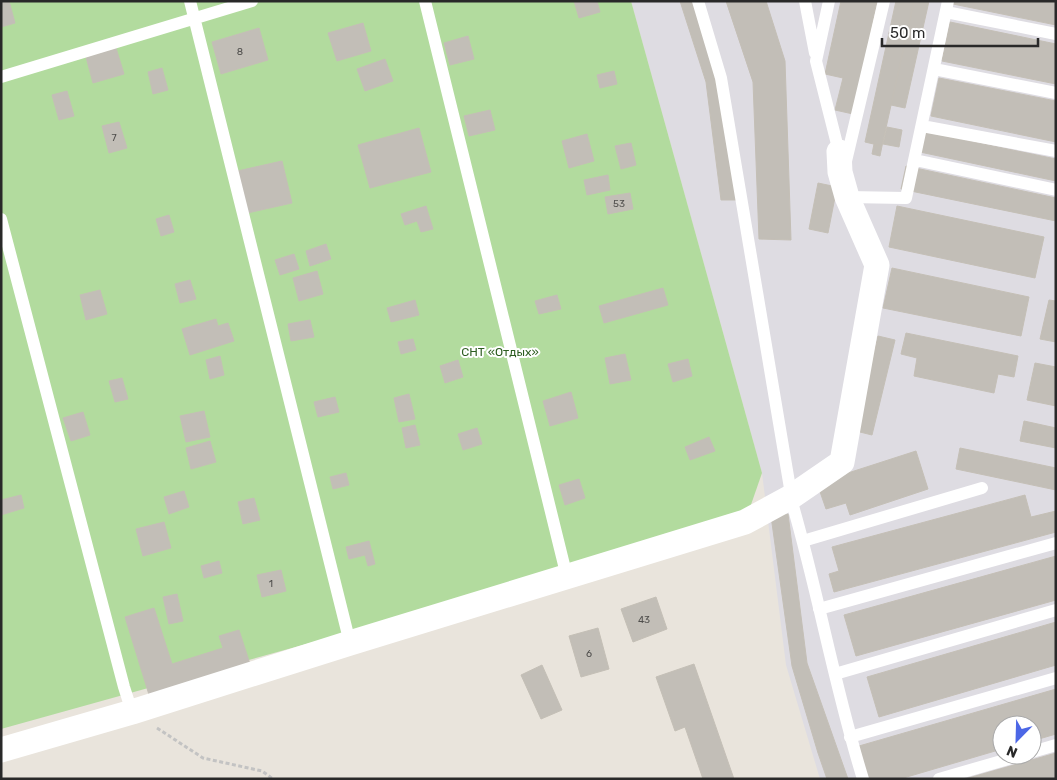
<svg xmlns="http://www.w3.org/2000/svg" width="1057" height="780" font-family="Rubik,sans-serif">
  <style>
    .industrial { fill: #dedce2; fill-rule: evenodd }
    .green { fill: #b2db9e }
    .building { fill: #c2beb7; stroke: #c4bfb6 }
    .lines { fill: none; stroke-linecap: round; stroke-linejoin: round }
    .path { stroke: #c3c3c3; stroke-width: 3; stroke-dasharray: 4 2.5; stroke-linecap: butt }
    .service { stroke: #fff; stroke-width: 12 }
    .minor { stroke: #fff; stroke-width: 25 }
    .labels { text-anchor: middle; stroke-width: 4; stroke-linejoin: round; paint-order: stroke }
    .number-label { font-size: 10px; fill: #4f4e4c }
    .park-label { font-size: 12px; fill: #2d5d21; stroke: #fff }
  </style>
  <rect width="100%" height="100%" fill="#e9e4dc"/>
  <!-- industrial -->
  <path class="industrial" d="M631,1H1056V779H820L786,665L762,473ZM1002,725H1032V755H1002Z"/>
  <!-- green -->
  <path class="green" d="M1,1H631L762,473L745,522L1,729Z"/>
  <!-- building -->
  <path class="building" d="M1,1H9L15,23L1,27Z
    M574,1H597L600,12L579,18Z
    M680,1H699L740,200H721L706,82Z
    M726,1H766L785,61L791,240L759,239L753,82Z
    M841,1H877L853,114L835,110L843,78L825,74Z
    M896,1H914L882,146L865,142Z
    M914,1H929L905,108L891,105Z
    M954,1H1056V25L953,4Z
    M950,22L1056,44V84L942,61Z
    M363,23L371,51L337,61L328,33Z
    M259,28L268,60L221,74L212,42Z
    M468,36L474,59L450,65L444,43Z
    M116,48L124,74L93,83L86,57Z
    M385,59L393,81L365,91L357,69Z
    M162,68L168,90L153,94L148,72Z
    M614,71L617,84L600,88L597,75Z
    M939,78L1056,101V142L931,116Z
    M67,91L74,116L59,120L52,95Z
    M490,110L495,130L469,136L464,116Z
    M119,122L127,148L109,153L102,126Z
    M887,127L902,130L899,147L883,144Z
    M419,128L431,172L370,188L358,145Z
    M925,132L1056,159V181L920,152Z
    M587,134L594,161L569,168L562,141Z
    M631,143L636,165L621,169L615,146Z
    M874,144L882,146L880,156L872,154Z
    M282,161L292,203L243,214L233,172Z
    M906,166L1056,198V221L901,189Z
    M608,175L610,190L587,195L584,180Z
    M818,183L837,187L828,233L809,229Z
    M630,193L633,209L608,214L605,197Z
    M426,206L433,229L421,232L417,221L405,225L401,214Z
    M897,206L1044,237L1035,278L889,247Z
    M169,215L174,232L161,236L156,219Z
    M326,244L331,259L310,266L306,251Z
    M294,254L299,269L280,275L275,260Z
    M892,268L1029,297L1021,336L883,308Z
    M317,271L323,294L299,301L293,278Z
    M190,280L196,299L180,303L175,284Z
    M663,288L668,305L604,323L599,306Z
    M100,290L107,314L86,320L80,295Z
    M557,295L561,309L539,314L535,301Z
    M415,300L419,315L391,322L387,308Z
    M1049,300L1056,301V342L1040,339Z
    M216,319L218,326L228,323L234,341L190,355L182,329Z
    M310,320L314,337L291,341L288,324Z
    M906,333L1018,356L1014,377L998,374L994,393L914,376L917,358L901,354Z
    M878,336L895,340L872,435L856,431Z
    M413,339L416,350L401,354L398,342Z
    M625,354L631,380L610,384L605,358Z
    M220,356L224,375L210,379L206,360Z
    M688,359L692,376L673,382L668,364Z
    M458,360L463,377L445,383L440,366Z
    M1035,363L1056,367V406L1027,400Z
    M122,378L128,399L115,402L109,381Z
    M571,392L578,418L550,426L543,401Z
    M409,394L415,419L399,422L394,398Z
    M335,397L339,412L318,417L314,402Z
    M204,411L210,437L186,442L180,416Z
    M83,412L90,435L71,441L63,418Z
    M1024,421L1056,428V448L1020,441Z
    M415,425L420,445L406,448L402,428Z
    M477,428L482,444L463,450L458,434Z
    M709,437L715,451L690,460L685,447Z
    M210,441L216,462L191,469L186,448Z
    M960,448L1056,468V490L956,469Z
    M916,451L928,489L850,515L846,503L826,509L817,483Z
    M346,473L349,485L333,489L330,477Z
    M579,479L585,498L565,505L559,485Z
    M184,491L189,507L169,514L164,497Z
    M21,495L24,508L1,515V500Z
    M1025,495L1031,517L1056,511V532L834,592L829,574L839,571L832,547Z
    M254,498L260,520L243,524L238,502Z
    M788,514L807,663L848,779H827L818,753L792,666L771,516Z
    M164,522L171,548L143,556L136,529Z
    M369,541L375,564L368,566L365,555L349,559L346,547Z
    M1056,556V600L856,656L844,615Z
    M219,561L222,573L204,578L201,566Z
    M281,570L286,591L262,597L257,575Z
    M177,594L183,621L169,624L163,597Z
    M656,597L667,629L633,642L621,609Z
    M154,608L172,664L223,648L219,636L239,630L251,667L150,698L125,617Z
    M1056,622V665L879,717L867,677Z
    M598,628L609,669L581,677L569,636Z
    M694,664L734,779H703L685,727L675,731L656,677Z
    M542,665L562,710L541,719L521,675Z
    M1056,689V734L1032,741V725H1002V749L900,779H868L859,746Z
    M1056,753V779H965Z"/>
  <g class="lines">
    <!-- path -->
    <path class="path" d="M157,728L203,758L262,771L273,779"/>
    <!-- service -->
    <path class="service" d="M190,1L350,643
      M425,1L567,577
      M698,1L721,78L793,506C819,596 835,689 863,779
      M805,1L815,53
      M829,1L816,61L839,152
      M946,12L1056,34
      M934,69L1056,93
      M1,77L252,1
      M922,126L1056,151
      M915,160L1056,190
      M846,161L884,1
      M847,197L906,198L948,1
      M1,219L124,687L132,712
      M803,541L982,488
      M819,609L1056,543
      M835,674L1056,610
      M850,737L1056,678
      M1032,752L1056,745
      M939,779L1022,755"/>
    <!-- minor -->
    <path class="minor" d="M1,750L132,712L350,643L745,522L791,497L842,462L877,265L847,197L840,172L839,152"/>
  </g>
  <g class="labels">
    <!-- number labels -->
    <g class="number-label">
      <text x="240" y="55">8</text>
      <text x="114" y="141">7</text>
      <text x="619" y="207">53</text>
      <text x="271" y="587">1</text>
      <text x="644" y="623">43</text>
      <text x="589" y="657">6</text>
    </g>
    <!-- park labels -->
    <g class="park-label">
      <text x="500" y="356">СНТ «Отдых»</text>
    </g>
  </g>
  <!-- border -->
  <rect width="1057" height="780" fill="none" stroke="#292929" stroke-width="5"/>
  <!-- north arrow -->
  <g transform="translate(1017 740) rotate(203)"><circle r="24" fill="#ffffff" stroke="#a9a9a9"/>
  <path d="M0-4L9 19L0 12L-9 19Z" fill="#4c67e6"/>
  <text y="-8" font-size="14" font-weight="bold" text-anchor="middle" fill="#292929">N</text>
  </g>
  <!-- scale -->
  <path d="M882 38v8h156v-8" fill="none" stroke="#292929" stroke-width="2.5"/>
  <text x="890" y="38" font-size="15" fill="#292929" stroke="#ffffff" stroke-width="4" paint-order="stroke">50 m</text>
</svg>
